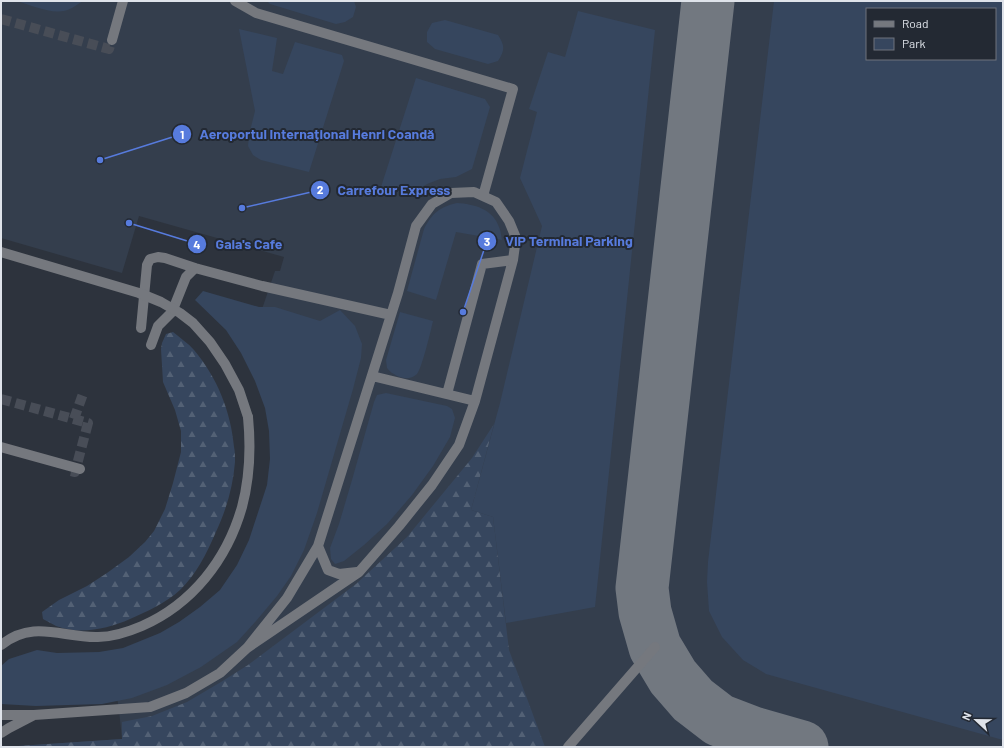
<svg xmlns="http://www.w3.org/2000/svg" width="1004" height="748" font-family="Barlow,sans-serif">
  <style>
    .built { fill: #343e4d; fill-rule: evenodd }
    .green { fill: #36465e; fill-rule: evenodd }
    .forest { fill: url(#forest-firs) }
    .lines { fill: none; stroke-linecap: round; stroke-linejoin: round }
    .taxiway { stroke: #727880; stroke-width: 53 }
    .minor-tunnel { stroke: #484d57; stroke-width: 10; stroke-dasharray: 10 5; stroke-linecap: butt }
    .minor { stroke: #75787e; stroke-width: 10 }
    .minor-bridge { stroke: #75787e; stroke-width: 10 }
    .leader { fill: none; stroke: #577bdd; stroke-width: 1.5 }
    .callout-dot { fill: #577bdd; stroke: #232933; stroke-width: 1.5 }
    .mark-label { font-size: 12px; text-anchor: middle; font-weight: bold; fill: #fff }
    .callout-label { font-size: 14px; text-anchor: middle; font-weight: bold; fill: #577bdd; stroke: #232933; stroke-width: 4; stroke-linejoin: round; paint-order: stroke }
  </style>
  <defs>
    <pattern id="forest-firs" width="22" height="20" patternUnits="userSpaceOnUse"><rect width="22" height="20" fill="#36465e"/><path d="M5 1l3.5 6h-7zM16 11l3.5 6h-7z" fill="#536175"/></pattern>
  </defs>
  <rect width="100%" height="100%" fill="#2d333d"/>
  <!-- built -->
  <path class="built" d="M1,1H1003V747H18V746L122,739L119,710L112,665L199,635L286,521L261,312L275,271H280L284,257L139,216L122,273L1,238ZM867,9H995V59H867Z"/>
  <!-- green -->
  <path class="green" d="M17,1H83C79,3 76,6 72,8C56,17 34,6 17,1Z
    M267,1H354L356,7L353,17L345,22L336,24L270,4Z
    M774,1H1003V740L766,674L743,660L722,637L709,611L707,582L708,562ZM867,9H995V59H867Z
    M578,11L655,30L595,607L506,623L493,517L471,510L500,403L542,226L520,178L537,112L529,109L548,52L565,57Z
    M445,20L498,35C505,46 505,50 498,61L488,64L435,49L427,42V32L432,23Z
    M239,29L277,38L272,71L283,74L295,42L342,55L344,61L309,172L261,160L253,155L248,146L249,135L255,111Z
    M416,78L485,99L490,107L472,169L456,177L440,179L427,184L409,195L381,187Z
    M457,203C474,204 493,209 499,227C501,231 501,236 502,240L456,232L436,300L407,291L424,229C432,213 440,207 457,203Z
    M203,291L259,307H275L320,321L340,310L355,326L362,344L361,358L353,389L317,513L304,550L291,576L277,596L256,621L237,642L201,667L167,685L132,698L102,704L36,706L1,704V666L9,659L37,650L57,653L99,652L123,648L160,633L179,622L200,607L220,590L237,565L249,540L267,485L270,459L269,431L265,408L255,381L241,353L226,330L195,300Z
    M400,312L433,321C431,330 422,368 417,374C411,380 400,379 394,374C391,373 389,370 387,368L386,360Z
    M386,393L447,406L452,409L455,418L450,437L433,466L412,495L387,524L364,545L344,561L335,564L331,559L330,548L339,524L352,480L374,402L377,395Z"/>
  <!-- forest -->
  <path class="forest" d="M173,332C180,338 188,343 194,350C217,377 231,412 234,447C235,451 235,457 235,462C233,487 226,511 215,534C207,553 195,576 180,590C166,603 146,612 130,619C107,629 80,635 56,626C52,624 47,621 43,619L42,612L59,600L87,586L107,573L129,557L145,542L154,531L165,509L173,483L181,452V431L175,410L163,382L161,349L162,343L166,334Z
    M494,424L471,510L493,517L509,650L545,747H18V746L122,739V722L152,716L187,702L221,682L248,665L356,584L407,537L472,458Z"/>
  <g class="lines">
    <!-- taxiway -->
    <path class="taxiway" d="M708,1L642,588L645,612L655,647L673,677L693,700L719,720L753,733L802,747"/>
    <!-- minor-tunnel -->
    <path class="minor-tunnel" d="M1,19L109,49L112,40
      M1,399L88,423L75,472L70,471
      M74,419L84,391"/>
    <!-- minor -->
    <path class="minor" d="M235,1L256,13L513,89L483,196
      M112,40L123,1
      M141,328L147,265L150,259L158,257L165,258L195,268L262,286L391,315
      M151,345L158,326L172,312L186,277L195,268
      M372,376L475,401
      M447,394L482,264L513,260
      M1,447L80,469
      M318,546L328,570L339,574L357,572
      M1,645C34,619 62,638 98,637C113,637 128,632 142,626C192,604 227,560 242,507C250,477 251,448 248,417
      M1,715H34L9,728L1,733
      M34,715L150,707L186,693L220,673L247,648L287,598L318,546L398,293L416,226L432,204L451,193L474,192L496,202L509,221L516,238L513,260L475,401L459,445L432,485L399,526L359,572L247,648
      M568,747L655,647"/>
    <!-- minor-bridge -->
    <path class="minor-bridge" d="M1,252L139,293L161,302L180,313L193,323L210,342L225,364L239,390L248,417"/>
  </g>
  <!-- callouts -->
  <path class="leader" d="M100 160L182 134M242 208L320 190M463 312L487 241M129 223L197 244"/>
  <g class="callout-dot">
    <circle cx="100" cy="160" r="4"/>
    <circle cx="242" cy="208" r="4"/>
    <circle cx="463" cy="312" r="4"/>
    <circle cx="129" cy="223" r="4"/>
    <circle cx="182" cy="134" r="10"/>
    <circle cx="320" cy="190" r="10"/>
    <circle cx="487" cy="241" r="10"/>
    <circle cx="197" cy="244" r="10"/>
  </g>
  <g class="mark-label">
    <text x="182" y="139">1</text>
    <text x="320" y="194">2</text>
    <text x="487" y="246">3</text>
    <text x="197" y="249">4</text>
  </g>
  <g class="callout-label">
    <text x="317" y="139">Aeroportul Internațional Henri Coandă</text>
    <text x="394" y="195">Carrefour Express</text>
    <text x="569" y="246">VIP Terminal Parking</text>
    <text x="249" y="249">Gaia's Cafe</text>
  </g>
  <!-- border -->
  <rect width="1004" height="748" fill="none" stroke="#dfe3ea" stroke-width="4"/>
  <!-- legend -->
  <rect x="866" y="8" width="130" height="52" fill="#232933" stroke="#6e737c"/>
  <rect x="874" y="21" width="20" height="6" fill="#75787e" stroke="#6e737c"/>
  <text x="902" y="28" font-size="12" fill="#dfe3ea">Road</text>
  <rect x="874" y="38" width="20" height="12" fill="#36465e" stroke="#6e737c"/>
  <text x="902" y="48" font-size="12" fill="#dfe3ea">Park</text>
  <!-- north arrow -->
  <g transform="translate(976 720) rotate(292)" stroke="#232933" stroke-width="3" paint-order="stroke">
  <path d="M0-3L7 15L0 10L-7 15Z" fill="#dfe3ea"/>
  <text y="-6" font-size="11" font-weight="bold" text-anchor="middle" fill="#dfe3ea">N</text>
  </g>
</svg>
